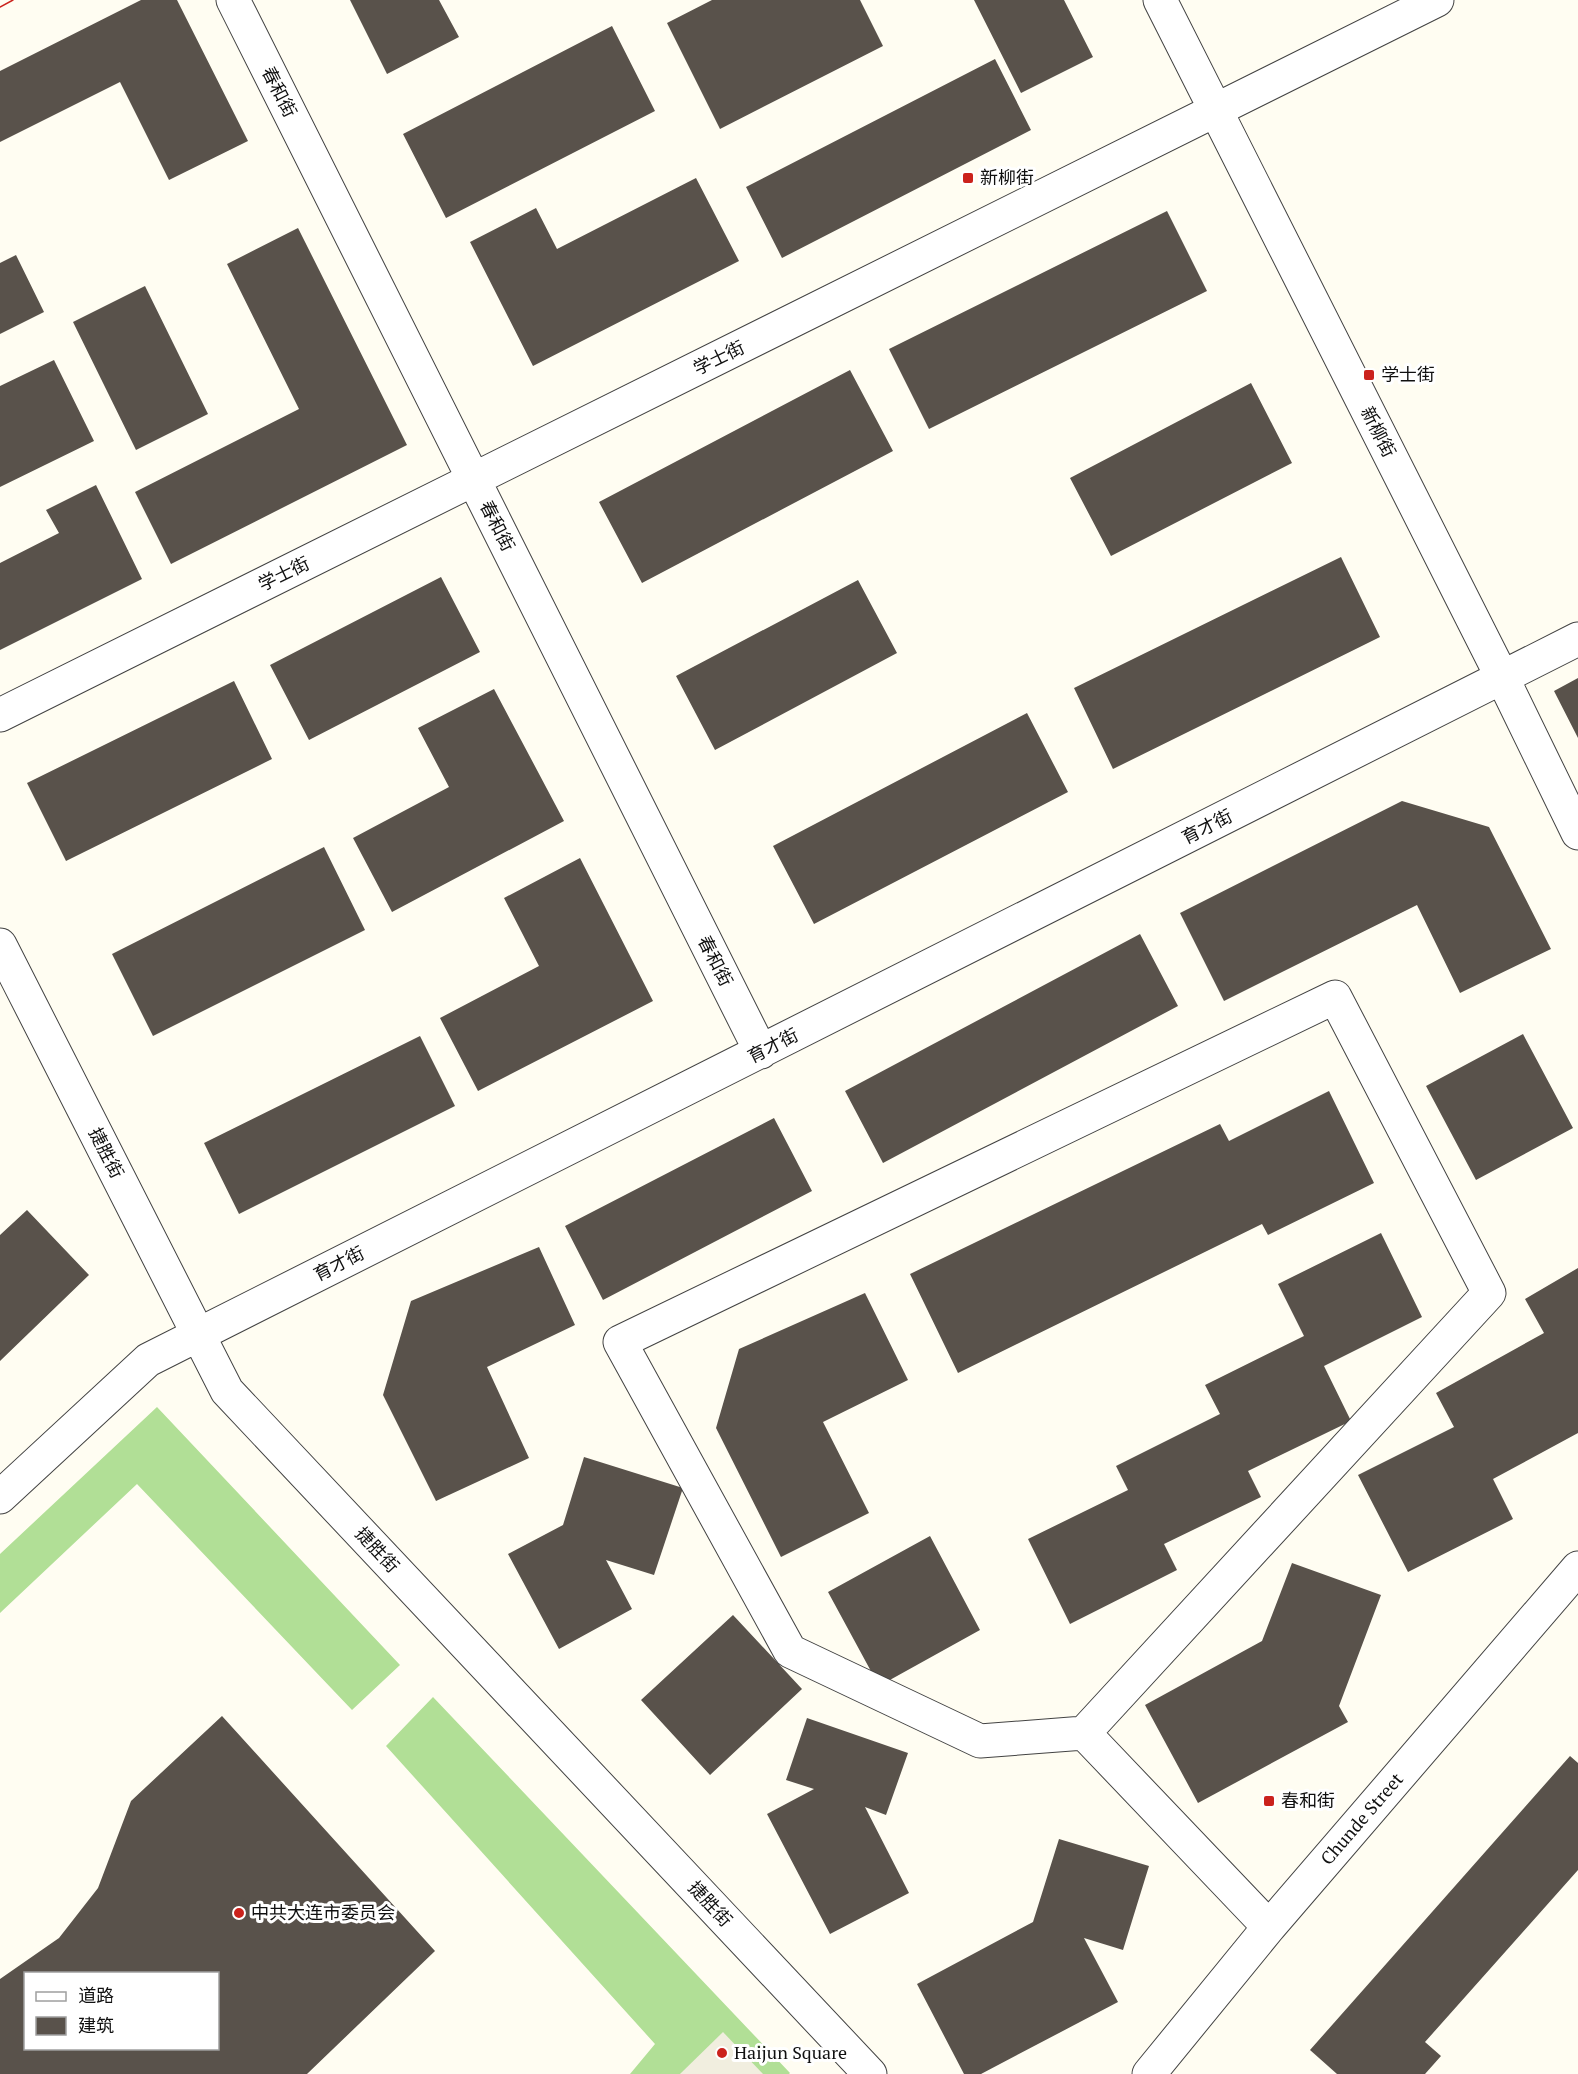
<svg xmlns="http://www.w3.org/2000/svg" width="1578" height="2074" font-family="'PT Serif','Noto Sans SC',serif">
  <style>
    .forest { fill: #b1df96 }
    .plaza { fill: #f1eedf }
    .building { fill: #59524b; fill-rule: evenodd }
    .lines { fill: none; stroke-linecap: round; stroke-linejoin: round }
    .minor-casing { stroke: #434343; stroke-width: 35 }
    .minor { stroke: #fff; stroke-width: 33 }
    .tram { stroke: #cb221c; stroke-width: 1.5 }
    .poi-dot { fill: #cb221c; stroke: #fff; stroke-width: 2 }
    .labels { text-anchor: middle; stroke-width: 6; stroke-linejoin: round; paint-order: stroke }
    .street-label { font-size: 18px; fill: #101010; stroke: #fff }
    .poi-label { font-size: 18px; fill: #101010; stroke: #fff; text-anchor: start }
  </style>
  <rect width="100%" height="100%" fill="#fffdf2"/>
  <!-- forest -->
  <path class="forest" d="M157,1407L400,1665L352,1710L137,1484L0,1613V1554Z
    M433,1697L790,2073L789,2074H630L655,2044L386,1746Z"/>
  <!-- plaza -->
  <path class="plaza" d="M723,2032L763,2074H680Z"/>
  <!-- building -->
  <path class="building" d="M141,0H177L248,141L169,180L120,82L0,142V71Z
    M350,0H439L459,37L387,74Z
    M712,0H860L883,46L720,129L667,23Z
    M974,0H1064L1093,57L1021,93Z
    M612,26L655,111L446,218L403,134Z
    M995,59L1031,130L782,258L746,187Z
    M696,178L739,261L533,366L470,242L536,208L557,249Z
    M1167,211L1207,291L929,429L889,349Z
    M298,228L407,445L171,564L135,492L299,409L227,264Z
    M16,255L44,312L0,334V263Z
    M145,286L208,414L136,450L73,322Z
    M54,360L94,441L0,487V386Z
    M850,370L893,451L642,583L599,502Z
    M1251,383L1292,463L1111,556L1070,478Z
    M96,485L142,579L0,650V563L59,533L46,510Z
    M1341,557L1380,637L1113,769L1074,688Z
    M441,577L480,652L309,740L270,665Z
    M858,580L897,653L715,750L676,676Z
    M1578,678V738L1554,691Z
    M234,681L272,759L66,861L27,783Z
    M494,689L564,821L392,912L353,838L449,787L418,728Z
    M1027,713L1068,792L814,924L773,846Z
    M1402,801L1489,827L1551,949L1460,993L1417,905L1224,1001L1180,913Z
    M324,847L365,930L153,1036L112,954Z
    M580,858L653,1001L478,1091L440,1018L539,966L504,898Z
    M1140,934L1178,1006L883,1163L845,1091Z
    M1523,1034L1573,1128L1476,1180L1426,1086Z
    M420,1036L455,1106L239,1214L204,1143Z
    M1329,1091L1374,1183L1268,1235L1262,1224L958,1373L910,1274L1220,1124L1229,1141Z
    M774,1118L812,1191L603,1300L565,1226Z
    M27,1210L89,1275L0,1361V1235Z
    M1381,1233L1422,1317L1324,1366L1351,1421L1248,1471L1261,1497L1164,1544L1177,1570L1070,1624L1028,1539L1128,1490L1116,1466L1220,1414L1205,1385L1304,1336L1278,1284Z
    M539,1247L575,1325L487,1367L529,1458L436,1501L383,1395L411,1301Z
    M1578,1268V1433L1493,1479L1513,1519L1408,1572L1358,1475L1454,1427L1436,1393L1544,1333L1525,1299Z
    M865,1293L908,1380L823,1422L869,1513L781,1557L716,1428L739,1349Z
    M584,1457L683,1488L654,1575L606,1560L632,1609L559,1649L508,1554L563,1525Z
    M930,1536L980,1630L879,1686L828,1592Z
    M1292,1563L1381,1595L1339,1706L1348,1722L1198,1803L1145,1705L1262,1641Z
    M733,1615L802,1689L710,1775L641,1700Z
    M222,1716L435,1951L307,2074H0V1979L59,1938L98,1888L131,1801ZM26,1974H218V2048H26Z
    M807,1718L908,1753L886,1815L865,1807L909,1893L830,1934L767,1814L814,1789L786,1780Z
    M1570,1756L1578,1763V1870L1425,2042L1441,2056L1425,2074H1337L1310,2050Z
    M1059,1839L1149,1866L1123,1950L1084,1938L1118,2002L981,2074H964L917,1984L1033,1922Z"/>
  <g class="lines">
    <defs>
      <path id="minor" d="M233,0L761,1052
        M1160,0L1503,679L1578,833
        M0,715L1437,0
        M0,945L227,1391L870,2074
        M1335,997L1489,1293L1084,1733L980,1741L790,1651L620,1342Z
        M0,1497L148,1360L1578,639
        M1084,1733L1269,1927
        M1149,2074L1269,1927L1578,1568"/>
    </defs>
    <!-- minor casing -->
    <use href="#minor" class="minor-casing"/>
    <!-- minor -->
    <use href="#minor" class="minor"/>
    <!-- tram -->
    <path class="tram" d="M0,7L13,0"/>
  </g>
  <!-- markers -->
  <g class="poi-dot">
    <rect x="962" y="172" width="12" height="12" rx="3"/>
    <rect x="1363" y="369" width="12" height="12" rx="3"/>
    <rect x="1263" y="1795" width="12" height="12" rx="3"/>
    <circle cx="239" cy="1913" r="6"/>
    <circle cx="722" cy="2053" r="6"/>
  </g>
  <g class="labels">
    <!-- street labels -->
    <g class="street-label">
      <text transform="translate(279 92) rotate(63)" y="6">春和街</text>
      <text transform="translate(719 358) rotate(-26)" y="6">学士街</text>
      <text transform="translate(1378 432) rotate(63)" y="6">新柳街</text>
      <text transform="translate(497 526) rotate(63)" y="6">春和街</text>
      <text transform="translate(284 574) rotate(-26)" y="6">学士街</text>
      <text transform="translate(1207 827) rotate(-27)" y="6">育才街</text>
      <text transform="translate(715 961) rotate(63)" y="6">春和街</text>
      <text transform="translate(773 1046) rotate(-27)" y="6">育才街</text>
      <text transform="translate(106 1153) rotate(63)" y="6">捷胜街</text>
      <text transform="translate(339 1264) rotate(-27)" y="6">育才街</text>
      <text transform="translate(377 1550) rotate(47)" y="6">捷胜街</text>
      <text transform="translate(1362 1819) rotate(-49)" y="6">Chunde Street</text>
      <text transform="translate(710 1904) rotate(47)" y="6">捷胜街</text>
    </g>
    <!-- poi labels -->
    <g class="poi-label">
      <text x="980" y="184">新柳街</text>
      <text x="1381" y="381">学士街</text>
      <text x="1281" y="1807">春和街</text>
      <text x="251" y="1919">中共大连市委员会</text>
      <text x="734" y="2059">Haijun Square</text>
    </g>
  </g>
  <!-- legend -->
  <rect x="24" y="1972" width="195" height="78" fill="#ffffff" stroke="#9f9f9f" stroke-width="1.5"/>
  <rect x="36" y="1992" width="30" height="9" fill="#ffffff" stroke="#9f9f9f" stroke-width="1.5"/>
  <text x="78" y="2002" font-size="18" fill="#101010">道路</text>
  <rect x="36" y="2017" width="30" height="18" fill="#59524b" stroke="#9f9f9f" stroke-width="1.5"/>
  <text x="78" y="2032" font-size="18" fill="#101010">建筑</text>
</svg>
